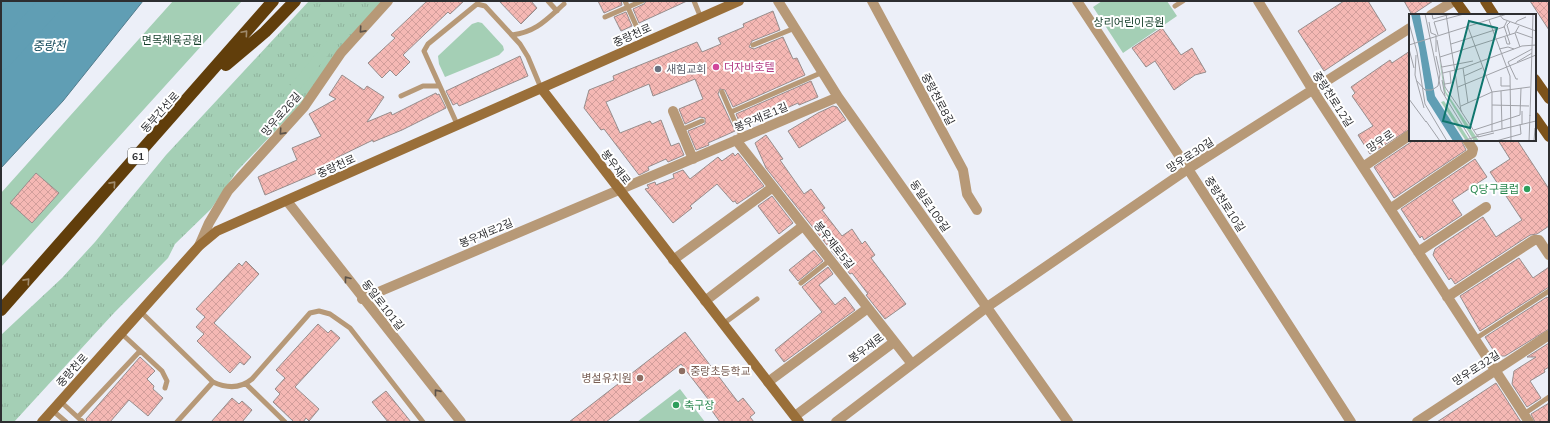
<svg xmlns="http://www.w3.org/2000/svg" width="1550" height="423" font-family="Mulish,'Noto Sans KR',sans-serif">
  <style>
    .grass { fill: url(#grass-tufts) }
    .park { fill: #a4cfb5 }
    .water { fill: #609eb4; stroke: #517c8d }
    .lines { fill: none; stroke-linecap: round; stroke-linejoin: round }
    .river { stroke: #609eb4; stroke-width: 23 }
    .building { fill: url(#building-cross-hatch); stroke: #978d8c }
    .lane { stroke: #b79977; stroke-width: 5 }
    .street { stroke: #b79977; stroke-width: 10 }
    .secondary { stroke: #9a6f39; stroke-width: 10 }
    .primary { stroke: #7d531b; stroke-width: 10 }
    .highway { stroke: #613e0b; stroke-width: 12 }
    .oneway { stroke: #5d534a }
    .oneway2 { stroke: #a08b6d }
    .hotel-dot { fill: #d1479c; stroke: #fff; stroke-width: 1.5 }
    .worship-dot { fill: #6b7280; stroke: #fff; stroke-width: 1.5 }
    .leisure-dot { fill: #2e9e5b; stroke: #fff; stroke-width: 1.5 }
    .education-dot { fill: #8d6e63; stroke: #fff; stroke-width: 1.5 }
    .labels { text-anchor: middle; stroke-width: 4; stroke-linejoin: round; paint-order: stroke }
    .shield { fill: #fff; stroke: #6c6d6f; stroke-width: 1 }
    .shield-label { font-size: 10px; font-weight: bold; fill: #2d2e31 }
    .park-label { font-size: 11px; fill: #133d28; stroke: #fff }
    .street-label { font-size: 11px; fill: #2d2e31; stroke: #fff }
    .hotel-label { font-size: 11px; fill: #b23c85; stroke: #fff; text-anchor: start }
    .worship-label { font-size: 11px; fill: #5b616d; stroke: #fff; text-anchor: start }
    .leisure-label { font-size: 11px; fill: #27864d; stroke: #fff; text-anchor: end }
    .education-label { font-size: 11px; fill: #785e54; stroke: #fff; text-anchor: start }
    .water-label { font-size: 12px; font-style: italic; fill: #13495a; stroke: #fff }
    .inset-road { fill: none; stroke: #a0a2a8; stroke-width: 1 }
    .view { fill: #0f766e; fill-opacity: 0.15; stroke: #0f766e; stroke-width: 2 }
    .inset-edge { fill: none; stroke: #2d2e31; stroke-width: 2 }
  </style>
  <defs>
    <pattern id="grass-tufts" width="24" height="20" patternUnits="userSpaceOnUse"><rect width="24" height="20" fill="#a4cfb5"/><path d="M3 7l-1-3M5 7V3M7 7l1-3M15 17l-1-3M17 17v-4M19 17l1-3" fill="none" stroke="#8eb29c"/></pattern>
    <pattern id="building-cross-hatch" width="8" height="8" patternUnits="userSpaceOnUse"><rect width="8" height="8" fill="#f5b8b4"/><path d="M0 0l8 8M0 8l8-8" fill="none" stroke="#d29e9b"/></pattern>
  </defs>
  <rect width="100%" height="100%" fill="#eceff8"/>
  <!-- grass -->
  <path class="grass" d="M309,1H382L298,107L237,171L211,209L175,244L168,258L113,314L14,422H1V335L62,278L95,242L166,155Z"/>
  <!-- park -->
  <path class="park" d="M173,1H242L1,267V193Z
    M1102,1H1167L1177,16L1123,53L1093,7Z
    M478,22L482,23L503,46L504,50L499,55L445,77L439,64L438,56L472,24Z
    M329,38L337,44L292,99L284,93Z
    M680,389L705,422H637Z"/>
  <!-- water -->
  <path class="water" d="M1,1H143L63,101L1,168V60L5,56L1,54Z"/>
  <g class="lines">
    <!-- river -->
    <path class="river" d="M1,58L53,1"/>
  </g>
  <!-- building -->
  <path class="building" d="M427,1H464L450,14L448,12L403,55L410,62L396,76L390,70L382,78L368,63L395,38L391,35Z
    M499,1H531L537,8L521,24Z
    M598,1H621L622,5L604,13Z
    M646,1H687L639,23L633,9L644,4Z
    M1344,1H1368L1386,30L1324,71L1298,31Z
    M1404,1H1433L1412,15Z
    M1530,1H1549V30Z
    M773,11L780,30L752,41L749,47L754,49L783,37L793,59L797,58L805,75L733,107L725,90L720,89L718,94L735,131L708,143L709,145L696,150L688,131L705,124V118L700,117L685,124L679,109L703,99L695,79L653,96L649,84L606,102L620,133L650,121L652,124L661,120L671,146L679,143L684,155L668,162L666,159L648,167L649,170L639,175L604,129L601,130L584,108L589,90L614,80L613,76L697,42L702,52L721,44L718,38L744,27L743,24Z
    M626,12L632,26L621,31L614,17Z
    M1162,28L1181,55L1192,48L1206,72L1195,75L1174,90L1155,61L1146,67L1132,48Z
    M1410,51V129L1370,154L1358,135L1373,126L1352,96L1355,93L1351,87L1390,60L1392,63Z
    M520,56L528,76L459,106L457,103L453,105L446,91Z
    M342,75L364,90L367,86L384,97L367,122L391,112L392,115L436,93L437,95L439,94L446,108L402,130L373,142V140L336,158L338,164L265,195L258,177L297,160L292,148L321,136L309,114L336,99L329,95Z
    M811,81L818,97L799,105L798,103L742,128L736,114Z
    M833,106L837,107L846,120L799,148L788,131L818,113Z
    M766,135L783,159L780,160L804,194L811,189L825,208L822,210L842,236L852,229L862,244L865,241L875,255L871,258L906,304L885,319L866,295L868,294L852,273L850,274L766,168L755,143Z
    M1414,140H1461L1466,150L1394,198L1374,167Z
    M1498,140H1517L1549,189V226L1537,234L1530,235L1455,284L1451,278L1449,280L1433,255L1435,249L1483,217L1496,237L1522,220L1490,172L1510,159Z
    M733,153L735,156L738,153L764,186L737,204L735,201L733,202L717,184L690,206L692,208L673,223L645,189L649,188L647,185L655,182L656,185L674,178L673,174L683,170L690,179L718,157L722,161Z
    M1475,159L1487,177L1452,200L1462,215L1424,240L1422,236L1420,238L1401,209Z
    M36,173L59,193L32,223L10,203Z
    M772,196L793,223L779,234L758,206Z
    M814,250L823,261L798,281L789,270Z
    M1519,258L1533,278L1549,267V287L1480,331L1460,296Z
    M246,261L259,274L214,323L251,357L244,365L240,362L230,373L197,341L204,334L196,327L205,317L196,309L239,263L242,266Z
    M828,267L833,274L819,285L835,305L845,297L855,310L784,362L775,350L822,312L802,287Z
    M1547,297L1549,299V329L1505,356H1497L1485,337Z
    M318,324L328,333L331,330L340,338L295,387L319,409L309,421L306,418L303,422H294L273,402L280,394L275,389L285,378L276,370Z
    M685,332L738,402L743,398L755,413L750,417L754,422H720L712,411L715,408L681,364L606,422H569Z
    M1549,343V367L1544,370L1545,372L1530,381L1541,398L1527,407L1512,384L1514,371L1536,357H1527Z
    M140,357L155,371L147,379L154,386L153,389L163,398L148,416L129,400L110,422H87L86,419Z
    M1496,383L1521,422H1437Z
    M386,391L411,422H388L372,402Z
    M232,398L239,404L242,401L252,410L242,422H211Z
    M1549,403V422H1535L1531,414Z"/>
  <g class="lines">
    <!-- lane -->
    <path class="lane" d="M548,1L557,11
      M625,1L644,43
      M694,1L701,18
      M1175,6L1183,1
      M605,17L642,1
      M512,35C536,32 546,20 564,4
      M753,45L795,28
      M722,92L742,138
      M401,96L423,86H439
      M731,112L823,72
      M457,124L424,51L428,44L477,4L485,6L520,44L528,57L541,88
      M681,130L702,121
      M801,283L830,260
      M141,312L213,382C226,388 240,389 252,379L310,313L319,311L330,314L350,328L423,422
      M723,324L757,299
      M121,333L162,371L167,381L165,388
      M1475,339L1549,291
      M246,384L285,422
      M60,401L83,422
      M52,410L66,422
      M1524,414L1549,397
      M78,417L140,351
      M177,422L213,382"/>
    <!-- street -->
    <path class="street" d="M778,1L838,97L1068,422
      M872,1L963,170L967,194L977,210
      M1077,1L1188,169L1351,422
      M1258,1L1312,89L1529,422
      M1431,15L1454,1
      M673,111L693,159
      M736,140L912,364
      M1363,167L1410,135
      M287,201L461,422
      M1390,209L1472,153L1473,149L1467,140
      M199,246L209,223L228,191L304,107L341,53L388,1
      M1418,252L1486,207
      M673,260L773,187
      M1447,297L1534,240H1539L1549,255
      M362,299L838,97
      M705,301L803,226
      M768,382L868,308
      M795,416L894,342
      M836,422L987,307L1188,169L1410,28
      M1417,422L1549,335"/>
    <!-- secondary -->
    <path class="secondary" d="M541,88L799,422
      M42,422L199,246L217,231L739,1"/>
    <!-- primary -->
    <path class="primary" d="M1456,1L1466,15
      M1485,1L1494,15
      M1535,79L1549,99
      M1535,117L1549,137"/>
    <!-- highway -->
    <path class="highway" d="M226,65L265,32L295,1
      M1,310L273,1"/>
  </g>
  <!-- one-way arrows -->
  <defs><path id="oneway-chevron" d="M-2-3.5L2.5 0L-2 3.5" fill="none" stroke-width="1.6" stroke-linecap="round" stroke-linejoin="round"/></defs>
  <g class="oneway">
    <use href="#oneway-chevron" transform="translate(362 30) rotate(132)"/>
    <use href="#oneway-chevron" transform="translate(282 132) rotate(132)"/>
    <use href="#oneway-chevron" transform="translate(347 279) rotate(-128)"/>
    <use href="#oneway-chevron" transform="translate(437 392) rotate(-129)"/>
  </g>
  <g class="oneway2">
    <use href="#oneway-chevron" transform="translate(245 33) rotate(-49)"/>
    <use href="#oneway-chevron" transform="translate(113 184) rotate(-48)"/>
    <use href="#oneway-chevron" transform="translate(27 281) rotate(-48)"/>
  </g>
  <!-- markers -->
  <circle class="hotel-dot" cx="716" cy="67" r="4"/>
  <circle class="worship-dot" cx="658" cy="69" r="4"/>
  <g class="leisure-dot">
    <circle cx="1527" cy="189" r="4"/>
    <circle cx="676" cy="405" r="4"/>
  </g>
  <g class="education-dot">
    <circle cx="682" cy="371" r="4"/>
    <circle cx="640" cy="378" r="4"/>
  </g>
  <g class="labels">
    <!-- shield labels -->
    <rect class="shield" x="128" y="148" width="20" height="16" rx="3"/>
    <g class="shield-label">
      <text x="138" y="160">61</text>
    </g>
    <!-- park labels -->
    <g class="park-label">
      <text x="1129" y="26">상리어린이공원</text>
      <text x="172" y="44">면목체육공원</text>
    </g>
    <!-- street labels -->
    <g class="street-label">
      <text transform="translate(632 35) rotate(-24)" y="4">중랑천로</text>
      <text transform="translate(938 99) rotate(62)" y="4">중랑천로8길</text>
      <text transform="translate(1333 99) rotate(57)" y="4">중랑천로12길</text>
      <text transform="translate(160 112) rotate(-48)" y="4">동부간선로</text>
      <text transform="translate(281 114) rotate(-49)" y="4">망우로26길</text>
      <text transform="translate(761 117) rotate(-23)" y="4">봉우재로1길</text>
      <text transform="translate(1380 141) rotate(-34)" y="4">망우로</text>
      <text transform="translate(1190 155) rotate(-33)" y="4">망우로30길</text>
      <text transform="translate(336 166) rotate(-24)" y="4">중랑천로</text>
      <text transform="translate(616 167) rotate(52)" y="4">봉우재로</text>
      <text transform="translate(1225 204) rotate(57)" y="4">중랑천로10길</text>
      <text transform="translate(930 206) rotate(55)" y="4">동일로109길</text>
      <text transform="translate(486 233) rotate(-23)" y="4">봉우재로2길</text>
      <text transform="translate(834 245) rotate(52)" y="4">봉우재로5길</text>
      <text transform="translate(383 305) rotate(52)" y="4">동일로101길</text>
      <text transform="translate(866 348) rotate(-37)" y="4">봉우재로</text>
      <text transform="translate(1476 368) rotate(-33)" y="4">망우로32길</text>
      <text transform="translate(72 370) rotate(-48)" y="4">중랑천로</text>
    </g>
    <!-- hotel labels -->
    <g class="hotel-label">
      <text x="724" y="71">더자바호텔</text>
    </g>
    <!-- worship labels -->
    <g class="worship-label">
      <text x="666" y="73">새힘교회</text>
    </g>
    <!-- leisure labels -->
    <g class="leisure-label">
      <text x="1519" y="193">Q당구클럽</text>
      <text x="684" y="409" text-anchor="start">축구장</text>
    </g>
    <!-- education labels -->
    <g class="education-label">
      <text x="690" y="375">중랑초등학교</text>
      <text x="632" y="382" text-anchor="end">병설유치원</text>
    </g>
    <!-- water labels -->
    <g class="water-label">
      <text x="49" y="50">중랑천</text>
    </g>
  </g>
  <!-- overview -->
  <g transform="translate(1409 14)">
    <rect width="127" height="127" fill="#eceff8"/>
    <path d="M30,43L37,78L70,127H65L35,77Z" fill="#a4cfb5"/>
    <path d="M35,87L61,127H57L32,88Z" fill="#a4cfb5"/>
    <path d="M2,0L11,1L26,82L55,127H44L18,86L10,34Z" fill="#609eb4"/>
    <path class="inset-road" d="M16,0L32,76L63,127M23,0L24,5L42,0M37,0L52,97L69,123L85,119M90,0L94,5L127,17M80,6L101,62L102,127M20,8L22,19L27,21V38M101,8L98,11L101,21M0,9L8,38L16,90L38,127M106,10L108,7L117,3M95,12L101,30H98L96,23M110,12L106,19L111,33M59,13L83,78V118M107,18L124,24M29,21L25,8L55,0M28,26L36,73L53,98M42,30L95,13L98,7M0,31L98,0M0,35L5,54M90,35L99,33L105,35M7,41L6,61L15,94M31,43L106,19M108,48L123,39M33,53L64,47M54,54L59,89M34,59L54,54L113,32L127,31M55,62L73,54M92,63V72H101M109,65H107L99,48L123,35M7,66L16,76H23L29,72L31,60L27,42M33,66L36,82M36,70L42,69L41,58M49,73L127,41M92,77L93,115M0,85L17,108M83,91L120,92M52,92L83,78L121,73M121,102L124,0M17,107L31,127M113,110V97M65,116L111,101L112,74M68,121L127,107M53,127L70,122M87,127L112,120L111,110M120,127L121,101M125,127L126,114"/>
    <path class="view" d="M60,7L88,14L61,114L34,107Z"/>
    <rect width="127" height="127" class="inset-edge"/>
  </g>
  <!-- border -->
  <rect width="1550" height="423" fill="none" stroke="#2d2e31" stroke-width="4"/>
</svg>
